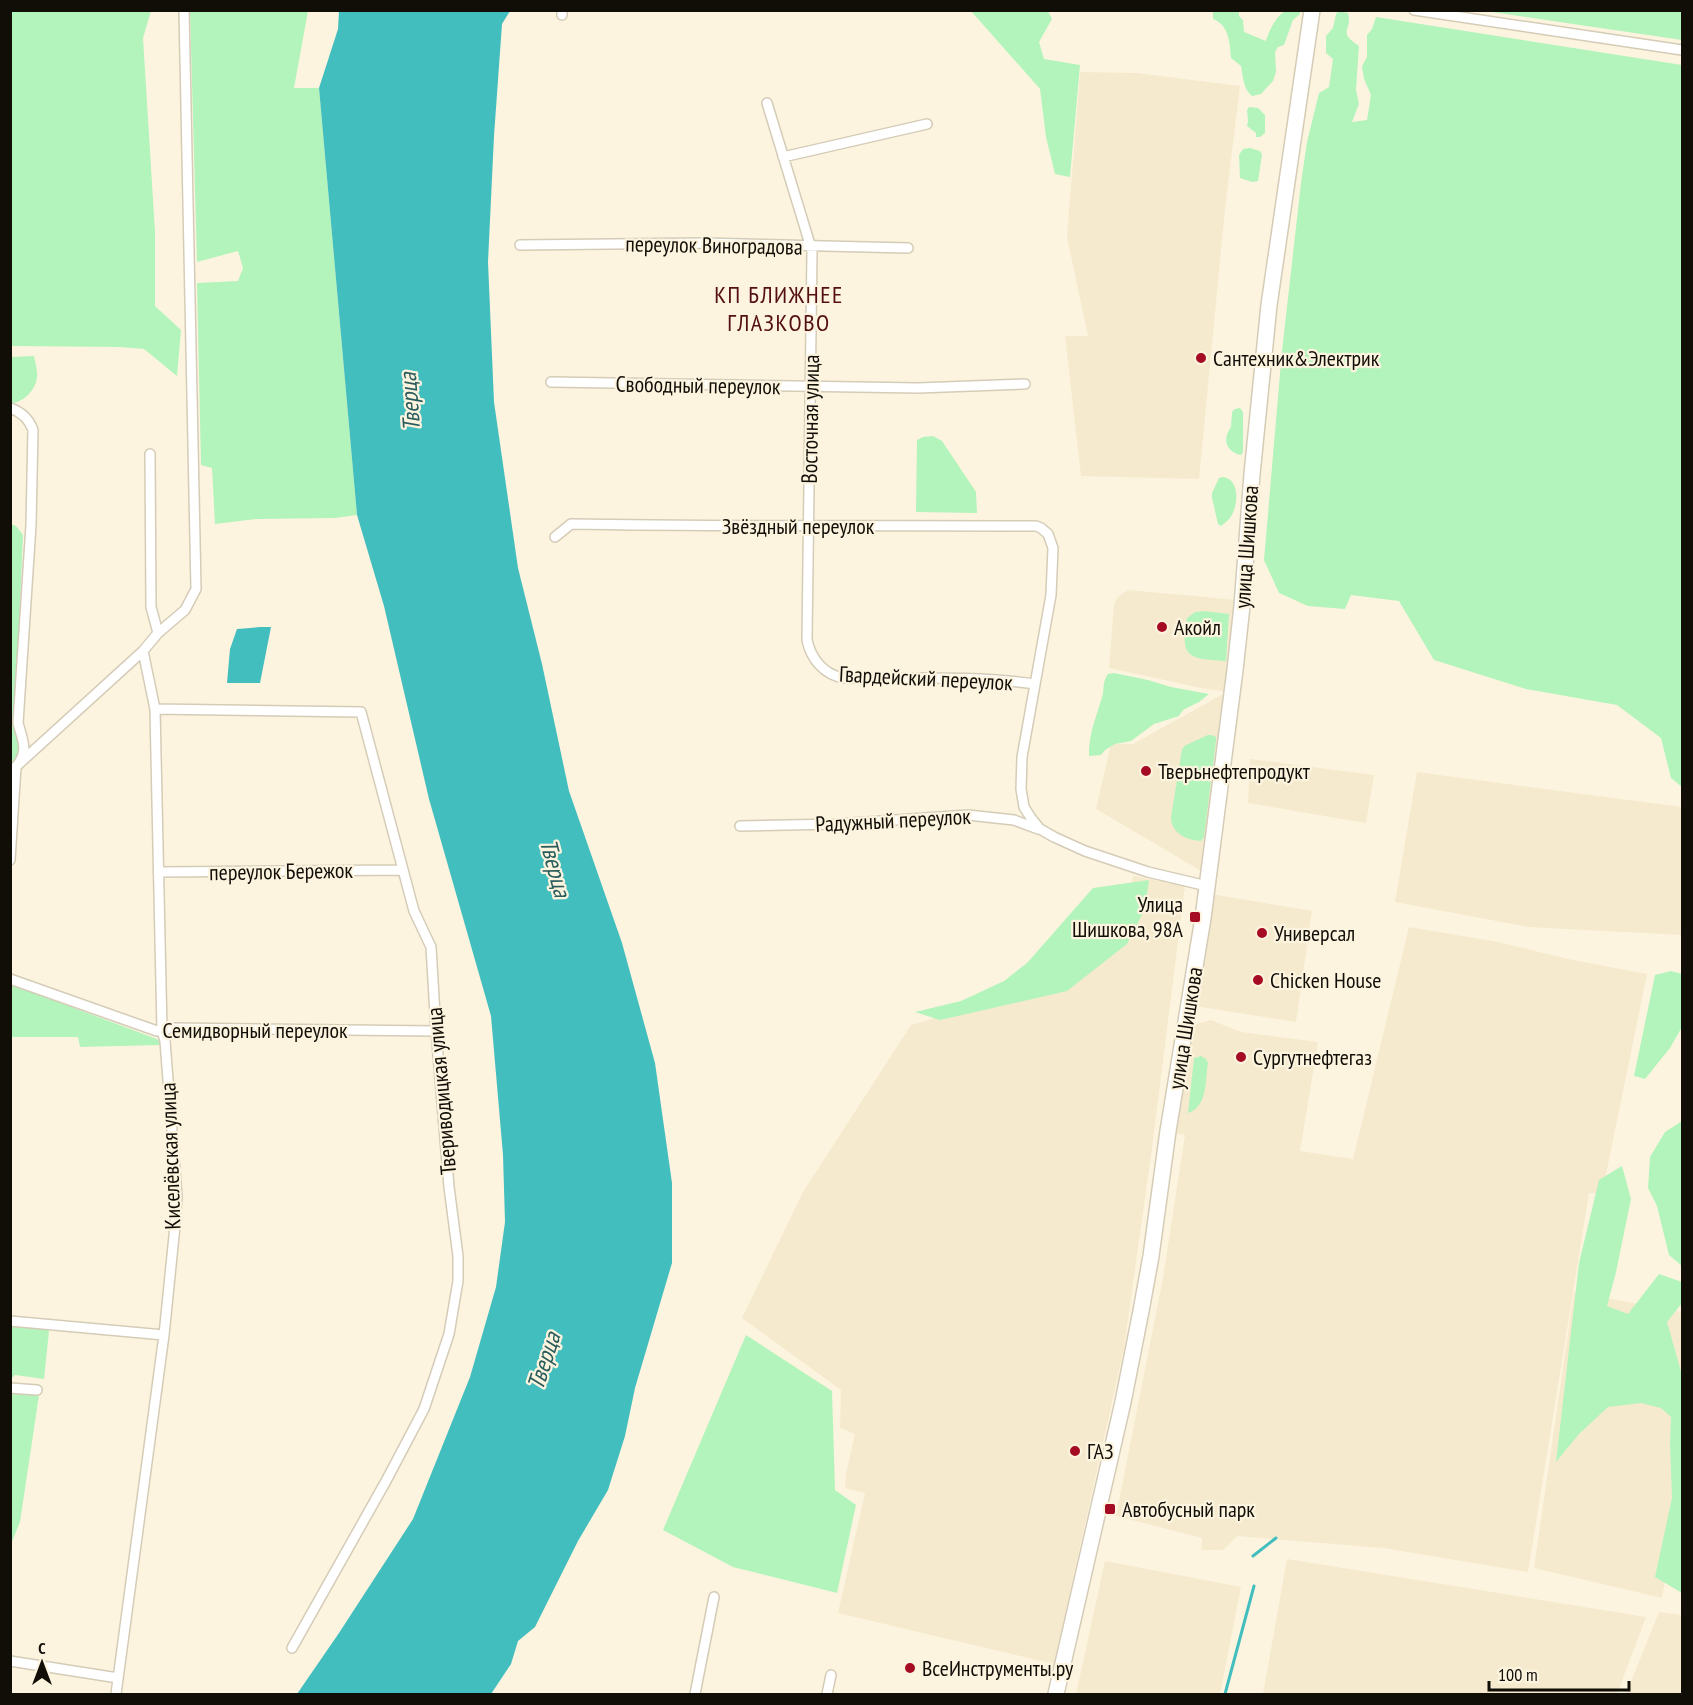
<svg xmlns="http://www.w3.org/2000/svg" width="1693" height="1705" font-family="'PT Sans Narrow',sans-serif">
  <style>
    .built { fill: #f6eace }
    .green { fill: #b2f4bc }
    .water { fill: #43bebf }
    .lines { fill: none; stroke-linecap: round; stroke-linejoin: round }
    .stream { stroke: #43bebf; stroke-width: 3 }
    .minor-casing { stroke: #d5ccb8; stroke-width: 12 }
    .primary-casing { stroke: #d5ccb8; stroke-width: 18 }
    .minor { stroke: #fff; stroke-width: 9 }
    .primary { stroke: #fff; stroke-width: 15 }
    .poi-dot { fill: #a50b22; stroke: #fdf4df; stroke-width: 2 }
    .labels { text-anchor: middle; stroke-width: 4.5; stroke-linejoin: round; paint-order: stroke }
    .street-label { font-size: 22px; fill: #110e07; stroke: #fdf4df }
    .poi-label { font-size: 22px; fill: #110e07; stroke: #fdf4df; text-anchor: start }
    .neighbourhood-label { font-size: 24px; letter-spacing: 1.5px; fill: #540f13; stroke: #fdf4df }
    .water-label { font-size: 24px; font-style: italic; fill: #285c5c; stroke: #fdf4df }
  </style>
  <rect width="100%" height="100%" fill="#fdf4df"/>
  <!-- built -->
  <path class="built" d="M1080,72L1137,73L1240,86L1225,209L1199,479L1081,476L1065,336H1088L1067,237Z
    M1128,590L1237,600L1228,692L1203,872L1096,809L1111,744H1133L1227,692L1201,688L1109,668L1114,604L1118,597Z
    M1250,759L1374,775L1366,823L1248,803Z
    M1417,772L1682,807V935L1528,927L1395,902Z
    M1133,876L1185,886L1152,1148L1124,1348L1054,1664L838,1613L865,1493L845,1488L846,1474L855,1434L840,1428L841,1390L742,1318L803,1192L911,1025L1017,994L1125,918Z
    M1211,894L1312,911L1296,1022L1195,1006Z
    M1409,927L1498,942L1568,959L1647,974L1602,1194L1589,1193L1528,1572L1383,1548L1237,1536L1223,1550H1201L1202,1538L1116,1516L1163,1278L1185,1135L1174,1133L1190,1026L1211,1020L1241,1032L1318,1042L1300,1151L1353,1159Z
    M1574,1292L1682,1312V1483L1662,1598L1534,1568Z
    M1287,1559L1646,1617L1617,1694H1263Z
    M1105,1561L1241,1587L1220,1694H1076Z
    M1659,1612L1682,1615V1694H1626Z"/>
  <!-- green -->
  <path class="green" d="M11,10L151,11L143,38L155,232V306L181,330L177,376L144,349L120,347L11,346Z
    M190,11H308L294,88H319L357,515L335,518L257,519L215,524L212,468L201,465L197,283L238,281L243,268L238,251L197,262Z
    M971,11H1048L1052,19L1039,42L1044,59L1080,65L1070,177L1055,174L1046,137L1040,89Z
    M1213,11H1239V16L1243,20L1244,32L1266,41C1268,33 1276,16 1284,12C1289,10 1295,11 1300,11V14L1293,20L1284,45L1278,47L1275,52L1276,72L1273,81L1261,94L1252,96C1243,89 1243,76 1241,66L1231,58C1230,43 1229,25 1213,19Z
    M1339,11L1348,13C1353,31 1336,31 1359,46L1356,90L1359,104L1352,122L1367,120L1371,95L1364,79L1362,66L1367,57V35L1372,29L1376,17L1682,65V787L1671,778L1661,738L1617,705L1526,689L1434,660L1399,601L1351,595L1345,609L1308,606L1279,593L1264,560L1282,351L1301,183L1307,142L1319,93L1329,87L1333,59L1326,53V36L1333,28L1336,14Z
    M1485,11H1682V40Z
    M1249,107L1258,108L1265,115V133L1260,137H1256V133L1247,126L1248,121L1247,110Z
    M1250,148L1260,151L1262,155L1258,181L1252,182L1240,178L1239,155L1243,149Z
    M34,356C35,362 38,371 37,377C36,390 23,403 11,403V357Z
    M1240,408L1243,412V452L1241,455C1226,452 1222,439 1231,427L1232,412L1235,409Z
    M933,436L942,441L976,492L977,513L916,512L917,440L923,437Z
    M1223,477C1240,479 1238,504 1232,515C1229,520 1225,523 1221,526L1218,524L1212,498V493L1219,478Z
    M10,524L16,526L23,535L15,724L21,749L18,760L11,767Z
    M1204,611L1229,614L1226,661C1190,659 1179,659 1187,618L1195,612Z
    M1114,673L1148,680L1171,687L1209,694L1199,702L1183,710L1179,716L1154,724L1131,741L1115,744L1105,750L1101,755L1089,756C1089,730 1097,717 1103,693C1104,685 1103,681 1108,674Z
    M1208,735H1212L1216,737V741L1204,837L1201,841C1186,840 1171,833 1171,817L1182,749L1186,745Z
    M1149,880L1145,909L1127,944L1067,991L940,1020L915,1012L961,1001L1004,981L1027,963L1093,888Z
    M1671,971L1682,974V1027L1670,1048L1645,1079L1634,1076L1655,975Z
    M10,984L157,1039L160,1042V1045L80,1047L78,1037H11Z
    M1201,1056L1206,1059L1208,1063C1205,1080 1208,1107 1188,1113L1194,1058Z
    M1682,1121V1266L1669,1255L1657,1206L1648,1188L1650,1157L1665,1132Z
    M1622,1166L1631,1199L1616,1272L1607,1306L1628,1314L1659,1274L1682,1282V1303L1667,1322L1682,1375V1593L1655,1577L1672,1498L1670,1443L1671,1417L1661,1408L1641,1403L1608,1407L1579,1434L1556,1462L1579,1263L1599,1180Z
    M11,1323L46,1326L49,1331L44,1379L15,1375L11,1379Z
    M746,1335L832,1391L835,1490L856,1505L837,1593L733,1567L663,1530Z
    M11,1390L39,1395L20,1522L11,1544Z"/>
  <!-- water -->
  <path class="water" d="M339,11H510L502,24L494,136L488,262L494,402L518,568L542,664L569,791L622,943L655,1063L672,1183V1263L635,1388L625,1436L608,1490L578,1541L535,1627L518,1641L511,1664L491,1694H297L339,1633L413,1519L470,1377L496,1287L505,1222L503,1155L491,1016L429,799L384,606L357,515L319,88L338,29Z
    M261,627H271L260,683H227L230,649L237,629Z"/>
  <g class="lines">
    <!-- stream -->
    <path class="stream" d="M1253,1556L1276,1538
      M1225,1694L1254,1586"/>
    <defs>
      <path id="minor" d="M1414,10L1682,50
        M562,15V10
        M767,103L812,251L807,640C811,659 824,675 844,678C907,679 972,675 1035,684
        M783,157L927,124
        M520,245L702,243L908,248
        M551,382L918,388L1025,384
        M10,408C22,412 29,419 33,430L31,525L18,723C23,742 29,751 16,767L10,860
        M150,454L151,607L158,633
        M555,537L571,524C726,527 881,525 1036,526L1041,528L1048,534L1053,548L1051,595L1022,757L1021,789L1024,807L1031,818L1040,829L1054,837L1085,851L1148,872L1207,886
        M155,709L361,712L414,911L431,947L436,1031L449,1187L458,1256V1281L449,1334L424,1409L386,1481L292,1648
        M10,772L143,651L158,633L185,610L196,589L184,10
        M740,826L837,824L968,815L1014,820L1038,829
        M158,872L403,870
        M10,979L157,1031H162L171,1028L436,1031
        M10,1321L164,1335
        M10,1388L37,1390
        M10,1661L118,1678
        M116,1694L164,1335L175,1226L177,1196L165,1041L162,1031L155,709L143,651
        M695,1694L714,1597
        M827,1694L831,1675"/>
      <path id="primary" d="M1056,1694L1123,1402L1141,1311L1151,1256L1168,1131L1203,918L1235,670L1242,606L1252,474L1269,305L1312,10"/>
    </defs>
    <!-- minor casing -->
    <use href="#minor" class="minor-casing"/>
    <!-- primary casing -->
    <use href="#primary" class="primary-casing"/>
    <!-- minor -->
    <use href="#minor" class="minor"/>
    <!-- primary -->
    <use href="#primary" class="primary"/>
  </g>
  <!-- markers -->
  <g class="poi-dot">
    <circle cx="1201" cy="358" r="6"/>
    <circle cx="1162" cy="627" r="6"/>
    <circle cx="1146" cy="771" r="6"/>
    <rect x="1189" y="911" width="12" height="12" rx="3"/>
    <circle cx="1262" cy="933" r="6"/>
    <circle cx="1258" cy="980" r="6"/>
    <circle cx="1241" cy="1057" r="6"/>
    <circle cx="1075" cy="1451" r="6"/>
    <rect x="1104" y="1503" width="12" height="12" rx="3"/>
    <circle cx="910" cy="1668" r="6"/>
  </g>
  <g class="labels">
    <!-- street labels -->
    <g class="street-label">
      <text transform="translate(714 245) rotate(1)" y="8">переулок Виноградова</text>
      <text transform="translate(698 385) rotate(1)" y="8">Свободный переулок</text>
      <text transform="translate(810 419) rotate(-89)" y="8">Восточная улица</text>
      <text x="798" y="534">Звёздный переулок</text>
      <text transform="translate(1246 547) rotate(-86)" y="8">улица Шишкова</text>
      <text transform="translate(926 678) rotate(3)" y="8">Гвардейский переулок</text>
      <text transform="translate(893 820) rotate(-3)" y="8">Радужный переулок</text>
      <text transform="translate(281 871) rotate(-1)" y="8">переулок Бережок</text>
      <text transform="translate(1185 1028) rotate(-81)" y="8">улица Шишкова</text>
      <text x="255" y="1038">Семидворный переулок</text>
      <text transform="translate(441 1091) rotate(-95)" y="8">Твериводицкая улица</text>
      <text transform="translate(170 1156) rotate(-92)" y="8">Киселёвская улица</text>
    </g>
    <!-- poi labels -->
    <g class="poi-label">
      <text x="1213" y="366">Сантехник&amp;Электрик</text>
      <text x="1174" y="635">Акойл</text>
      <text x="1158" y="779">Тверьнефтепродукт</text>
      <text x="1183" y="912" text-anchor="end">Улица<tspan x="1183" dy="25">Шишкова, 98А</tspan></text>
      <text x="1274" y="941">Универсал</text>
      <text x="1270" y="988">Chicken House</text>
      <text x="1253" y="1065">Сургутнефтегаз</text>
      <text x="1087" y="1459">ГАЗ</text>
      <text x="1122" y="1517">Автобусный парк</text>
      <text x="922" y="1676">ВсеИнструменты.ру</text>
    </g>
    <!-- neighbourhood labels -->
    <g class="neighbourhood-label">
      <text x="779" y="303">КП БЛИЖНЕЕ<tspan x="779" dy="28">ГЛАЗКОВО</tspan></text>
    </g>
    <!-- water labels -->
    <g class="water-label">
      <text transform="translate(410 402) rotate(-94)" y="8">Тверца</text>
      <text transform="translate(555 868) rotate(75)" y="8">Тверца</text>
      <text transform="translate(544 1361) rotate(-72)" y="8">Тверца</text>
    </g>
  </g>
  <!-- border -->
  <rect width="1693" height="1705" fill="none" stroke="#110e07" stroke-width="24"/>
  <!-- north arrow -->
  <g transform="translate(42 1663)" stroke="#fdf4df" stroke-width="4.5" paint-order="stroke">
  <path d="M0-4.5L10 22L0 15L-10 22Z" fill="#110e07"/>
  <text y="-9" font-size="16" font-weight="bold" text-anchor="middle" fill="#110e07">С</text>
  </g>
  <!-- scale -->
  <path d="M1489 1681v9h140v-9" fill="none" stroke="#110e07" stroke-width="3"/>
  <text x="1498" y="1681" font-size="18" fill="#110e07" stroke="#fdf4df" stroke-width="4.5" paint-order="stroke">100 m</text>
</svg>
